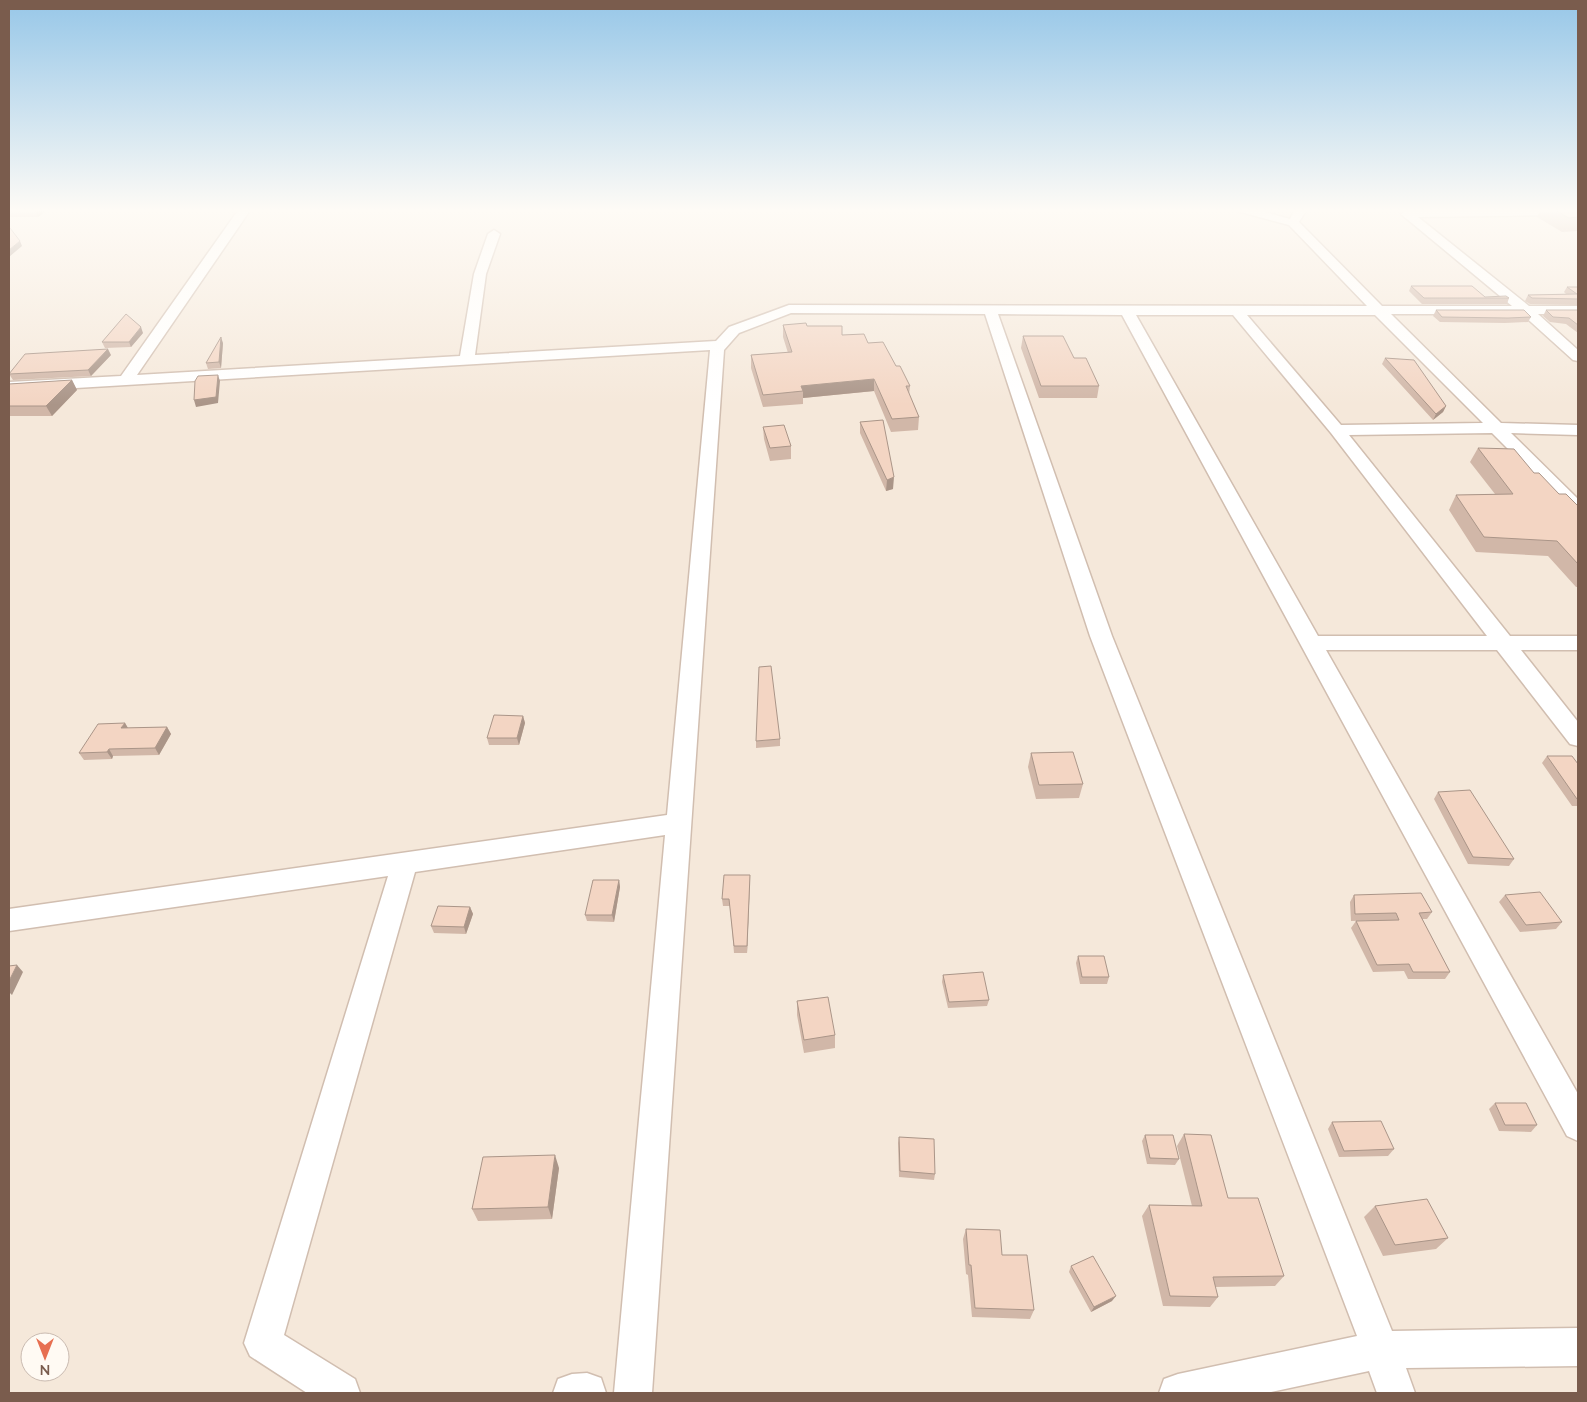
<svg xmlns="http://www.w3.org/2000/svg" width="1587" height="1402" font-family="Mulish,sans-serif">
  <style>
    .residential { fill: #f5e8da; fill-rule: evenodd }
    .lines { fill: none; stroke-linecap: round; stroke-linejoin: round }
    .minor-casing { stroke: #d1beb0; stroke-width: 3 }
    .minor { fill: #fff; fill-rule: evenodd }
    .wall { fill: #d1b7a8 }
    .shaded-wall { fill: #aa9588 }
    .building { fill: #f3d5c3; stroke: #aa9588 }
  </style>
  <rect width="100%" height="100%" fill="#fdf6ec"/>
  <!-- residential -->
  <path class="residential" d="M9,209H1578V1393H9ZM30,1342H60V1372H30Z"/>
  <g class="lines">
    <defs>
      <path id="minor" d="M239,209H251L137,375L460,356L474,274L488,234L494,230L500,234L486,274L475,355L716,341L729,327L789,305L1367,306L1289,225L1237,211L1235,209H1254L1290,219L1295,209H1307L1299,222L1382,306H1512L1401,214L1407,211L1566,210L1568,212L1562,215L1418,217L1529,306H1578V314H1538L1578,350V361L1573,360L1522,314H1391L1501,423L1578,425V435L1511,433L1578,499V514L1572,513L1492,433L1349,435L1510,636H1578V650H1521L1578,722V746L1570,744L1497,650H1326L1578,1094V1141L1567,1136L1122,315L998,314L1112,636L1392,1331L1578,1328V1366L1406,1368L1415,1393H1377L1369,1371L1266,1393H1159L1164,1379L1178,1374L1357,1336L1090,636L985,314L791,313L739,333L724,350L652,1393H614L665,835L415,872L284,1335L355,1379L360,1393H307L250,1356L244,1343L388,876L9,931V909L667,815L710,350L9,392V382L121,376ZM1136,315H1233L1331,433L1487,636H1318ZM1247,315H1375L1483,423L1341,425Z
        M587,1373L601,1378L606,1393H553L558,1379L572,1374Z"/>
    </defs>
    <!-- minor casing -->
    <use href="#minor" class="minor-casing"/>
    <!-- minor -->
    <use href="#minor" class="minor"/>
  </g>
  <!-- wall -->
  <path class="wall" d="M9,209H49L38,217H9Z
    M1541,209H1578V231L1562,232L1537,217Z
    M1411,286L1485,297L1509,298L1507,304H1422L1409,291Z
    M1567,287H1578V305L1530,304L1525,301L1528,295L1566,294L1564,292Z
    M1436,310L1531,317L1528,322L1505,323L1440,322L1433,316Z
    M1546,310H1578V333L1566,324L1550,322L1543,316Z
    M783,325L807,326L842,335L868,343L896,366L910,386L909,395L919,417L918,430L891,432L874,391L803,398V404L763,407L751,368V355L788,353L783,337Z
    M143,333L131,347L105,348L102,342Z
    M1023,336L1074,358L1099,386L1097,398H1039L1021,348Z
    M223,343L221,368L208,369L206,363Z
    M111,355L91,376L13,380L9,374Z
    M1385,358L1446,406L1443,412L1433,420L1382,364Z
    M72,380L77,390L52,416H9V384Z
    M860,422L893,489L886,491L860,433Z
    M763,427L791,446V459L770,461L764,439Z
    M1478,448L1534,473L1559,494L1578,506V587H1576L1548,556L1476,552L1449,510L1456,495L1495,494L1470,462Z
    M523,716L525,723L519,745H489L487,738Z
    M125,723L128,728L167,727L171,734L159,755L113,756L112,759L84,760L79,753Z
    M780,739V746L756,748V741Z
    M1031,753L1083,784L1079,798L1036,799L1028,767Z
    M1547,756L1578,764V806H1572L1542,763Z
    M1438,792L1514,859L1509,866L1468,864L1434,799Z
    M750,875L747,953H734L730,906H723L722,899Z
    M619,880L620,887L614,922L587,921L585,915Z
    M1354,895L1432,912L1427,919H1422L1450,972L1445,979H1408L1404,971L1373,972L1351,928L1356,921L1391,920L1351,921L1350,902Z
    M1505,895L1562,922L1556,929L1520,932L1499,902Z
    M470,907L473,914L466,934L434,933L431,926Z
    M1078,956L1109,977L1107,984H1080L1076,963Z
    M943,975L989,1000L987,1006L948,1008L942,982Z
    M797,1001L835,1035V1048L804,1053L797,1015Z
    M1495,1103L1537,1125L1531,1132L1499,1131L1489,1109Z
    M1332,1122L1394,1149L1388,1156L1339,1157L1328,1129Z
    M1184,1134L1228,1198L1284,1276L1275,1286L1215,1287L1218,1297L1210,1307L1163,1306L1142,1216L1149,1205L1192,1206L1177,1146Z
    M1145,1135L1179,1159L1175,1165L1147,1164L1142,1141Z
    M899,1137L935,1174L934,1180L899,1177L898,1143Z
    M559,1168L552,1219L478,1221L472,1209Z
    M1375,1206L1448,1238L1436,1249L1383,1256L1364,1217Z
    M966,1229L1002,1255L1034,1310L1030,1319L972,1317L968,1275L966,1274L963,1239Z
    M1071,1266L1112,1301L1091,1312L1069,1272Z"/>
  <!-- shaded-wall -->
  <path class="shaded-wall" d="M37,209H49L38,217L35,210Z
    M20,241L22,246L9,257V250Z
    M141,327L143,333L131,347L129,342Z
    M221,337L223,343L221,368L219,362Z
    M108,349L111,355L91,376L88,370Z
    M218,375L220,381L218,403L196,407L194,400Z
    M874,379V391L803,398V391L801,386Z
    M72,380L77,390L52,416L46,406Z
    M1446,406L1443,412L1433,420L1436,414Z
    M894,477L893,489L886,491L887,480Z
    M523,716L525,723L519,745L517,738Z
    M125,723L129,730L121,728Z
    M167,727L171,734L159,755L155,748Z
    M109,749L113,756L112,759L107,752Z
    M750,875V882L747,953V946Z
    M619,880L620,887L614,922L612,915Z
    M470,907L473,914L466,934L464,927Z
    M17,965L23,972L12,995L9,992V981Z
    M555,1155L559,1168L552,1219L548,1207Z
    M1116,1296L1112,1301L1091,1312L1094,1307Z"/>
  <!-- building -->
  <path class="building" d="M9,209H37L35,210L9,211Z
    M1553,209H1578V217L1569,218Z
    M10,228L20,241L9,250V229Z
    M1411,286H1472L1485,297L1506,296L1509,298H1424Z
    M1567,287H1578V299L1532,298L1528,295L1577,294Z
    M1436,310H1524L1531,317L1508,318L1442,317Z
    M1546,310H1578V325L1569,318L1553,317Z
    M126,314L141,327L129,342H102Z
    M806,323L807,326H842V335L864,334L868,343L883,342L896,366H900L910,386H906L919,417L892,419L874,379L801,386L803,391L763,395L751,355L792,352L783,325Z
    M1023,336H1063L1074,358H1086L1099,386H1041Z
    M221,337L219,362L206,363Z
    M108,349L88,370L9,374L25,354Z
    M1385,358L1414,360L1446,406L1436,414Z
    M218,375L216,397L194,400L195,381L198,376Z
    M72,380L46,406H9V384Z
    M883,420L894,477L887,480L860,422Z
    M784,425L791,446L770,448L763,427Z
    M1478,448L1514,449L1534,473H1539L1559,494H1566L1578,506V564L1557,541L1484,537L1456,495L1513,494Z
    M771,666L780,739L756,741L759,667Z
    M494,715L523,716L517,738H487Z
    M125,723L121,728L167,727L155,748L109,749L107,752L79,753L98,724Z
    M1073,752L1083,784L1039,785L1031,753Z
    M1547,756H1572L1578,764V799H1577Z
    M1470,790L1514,859L1473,857L1438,792Z
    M724,875H750L747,946H734L729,899H722Z
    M593,880H619L612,915H585Z
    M1540,892L1562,922L1526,925L1505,895Z
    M1421,893L1432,912L1419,913L1450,972H1413L1409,964L1377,965L1356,921L1399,920L1396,913L1355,914L1354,895Z
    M438,906L470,907L464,927L431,926Z
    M1078,956H1104L1109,977H1082Z
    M17,965L9,981V966Z
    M983,972L989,1000L949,1002L943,975Z
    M828,997L835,1035L804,1040L797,1001Z
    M1495,1103H1526L1537,1125H1505Z
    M1381,1121L1394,1149L1344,1151L1332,1122Z
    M1184,1134L1211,1135L1228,1198H1258L1284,1276L1213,1277L1218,1297L1170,1296L1149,1205L1202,1206Z
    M1145,1135H1173L1179,1159L1150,1158Z
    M899,1137L934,1139L935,1174L900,1171Z
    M555,1155L548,1207L472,1209L483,1157Z
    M1427,1199L1448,1238L1395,1245L1375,1206Z
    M966,1229L1000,1230L1002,1255H1027L1034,1310L975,1308L971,1265H969Z
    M1093,1256L1116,1296L1094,1307L1071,1266Z"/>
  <!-- sky -->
  <linearGradient id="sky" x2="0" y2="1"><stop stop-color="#97c7e8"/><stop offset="0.52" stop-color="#fefbf6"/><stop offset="1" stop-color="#fefbf6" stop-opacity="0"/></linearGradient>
  <rect width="1587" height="405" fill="url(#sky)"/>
  <!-- border -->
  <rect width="1587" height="1402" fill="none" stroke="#7a5c4d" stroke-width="20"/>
  <!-- north arrow -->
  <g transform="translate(45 1357) rotate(180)"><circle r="24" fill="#fffaf3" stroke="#cabbb1"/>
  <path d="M0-4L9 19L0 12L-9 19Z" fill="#e76f51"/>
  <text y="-8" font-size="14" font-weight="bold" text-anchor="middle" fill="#7a5c4d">N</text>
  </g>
</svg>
